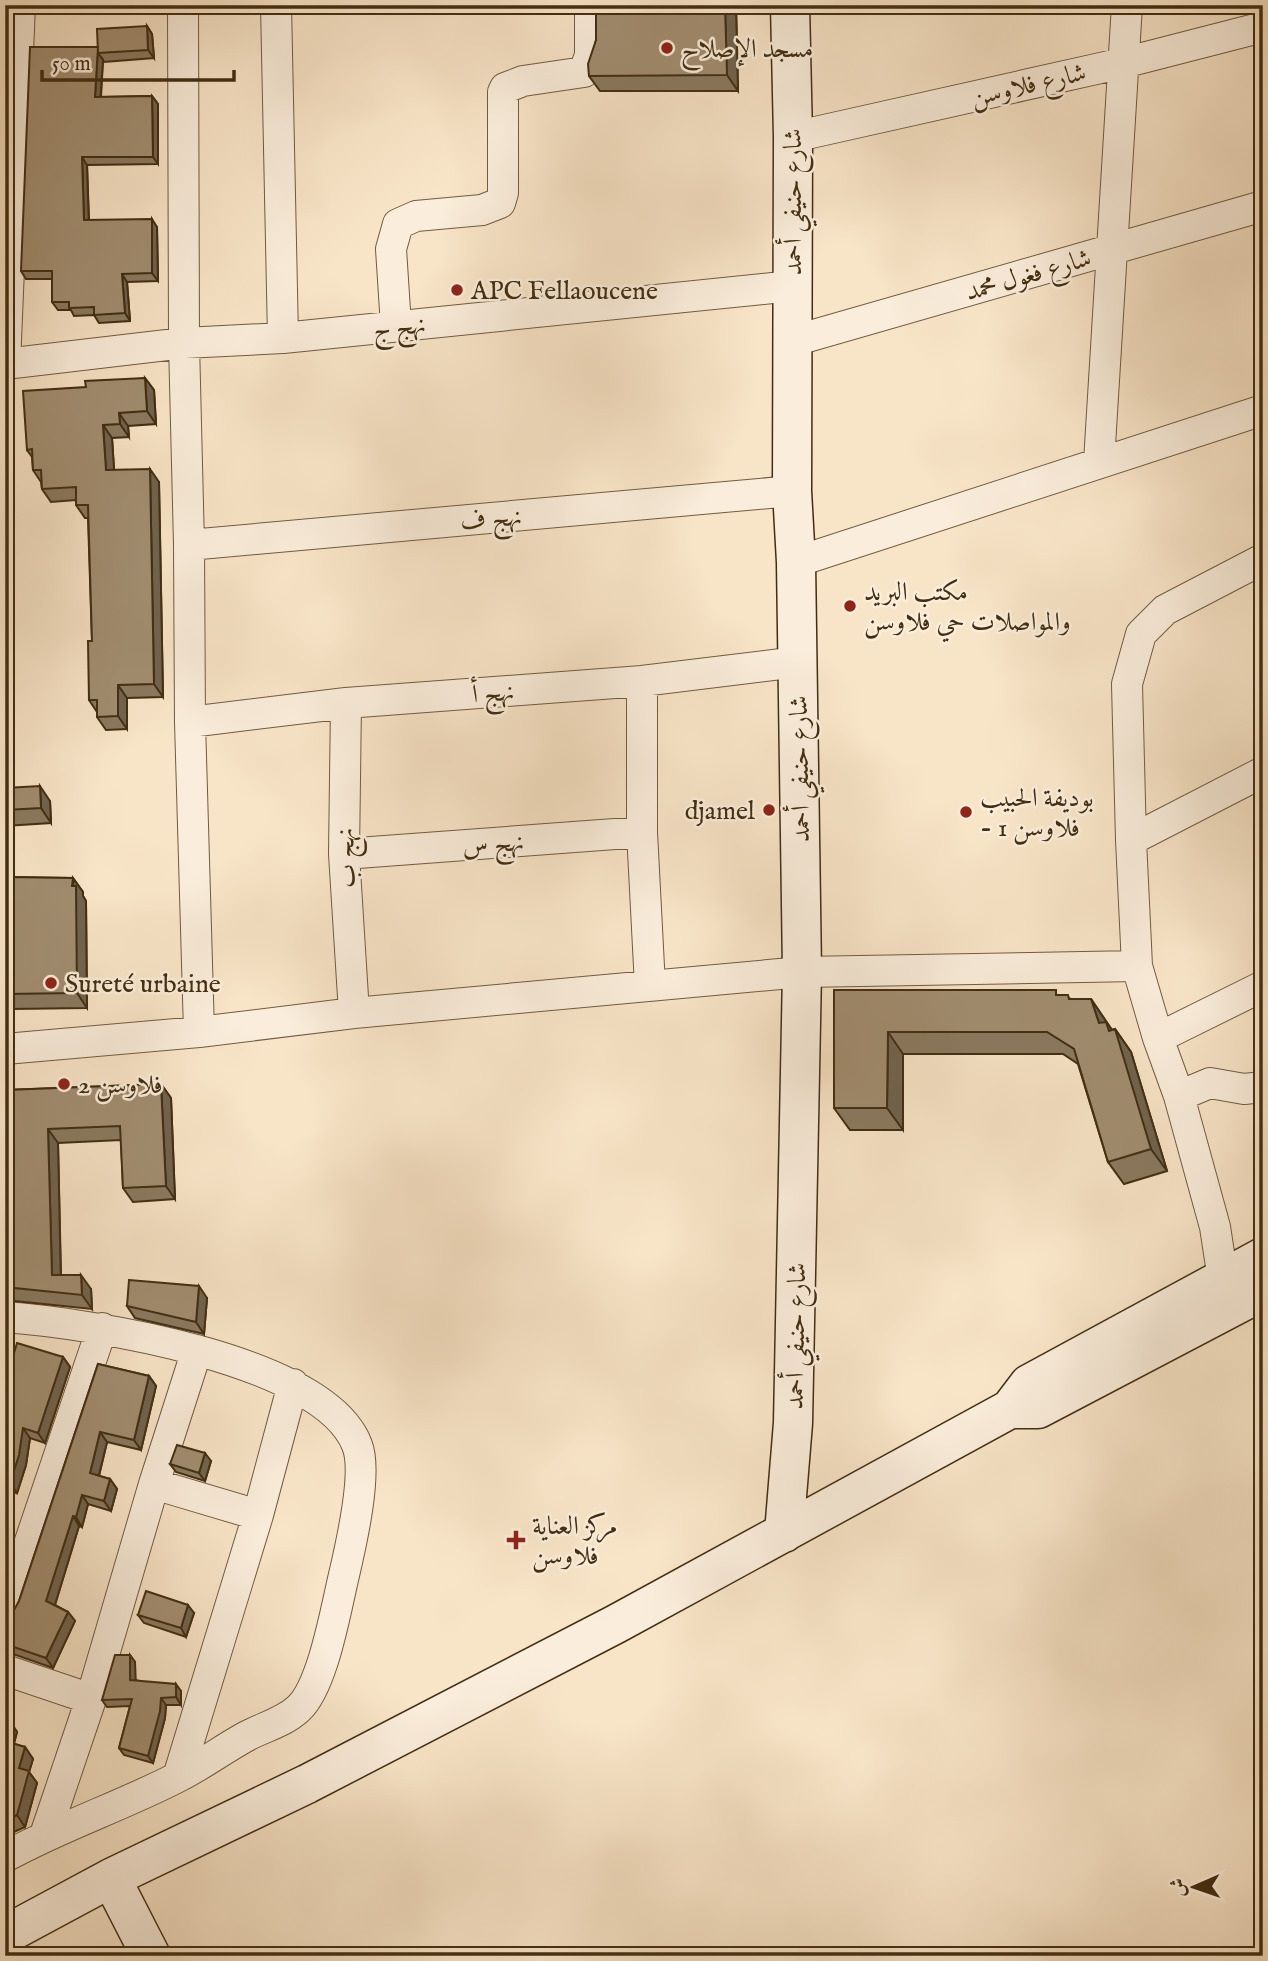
<svg xmlns="http://www.w3.org/2000/svg" width="1268" height="1961" font-family="'IM FELL English',Amiri,serif">
  <style>
    .lines { fill: none; stroke-linecap: round; stroke-linejoin: round }
    .street-casing { stroke: #705c3f; stroke-width: 32 }
    .secondary-casing { stroke: #422e12; stroke-width: 41 }
    .street { stroke: #faeddb; stroke-width: 30 }
    .secondary { stroke: #faeddb; stroke-width: 38 }
    .wall { fill: #8a7960; stroke: #422e12; stroke-width: 2 }
    .shaded-wall { fill: #71634e; stroke: #422e12; stroke-width: 2 }
    .building { fill: #a18d70; stroke: #422e12; stroke-width: 2 }
    .poi-dot { fill: #8f2418; stroke: #faeddb; stroke-width: 2.5 }
    .labels { text-anchor: middle; stroke-width: 5; stroke-linejoin: round; paint-order: stroke }
    .poi-label { font-size: 26px; fill: #422e12; stroke: #faeddb; text-anchor: start }
    .street-label { font-size: 26px; fill: #422e12; stroke: #faeddb }
  </style>
  <rect width="100%" height="100%" fill="#f8e4c7"/>
  <filter id="stains"><feTurbulence type="fractalNoise" baseFrequency=".00286" numOctaves="4"/><feColorMatrix values="0 0 0 0 .2 0 0 0 0 .09 0 0 0 0 .02 0 0 0 .5 -.17"/></filter>
  <radialGradient id="worn" r=".72"><stop offset=".6" stop-color="#630" stop-opacity="0"/><stop offset="1" stop-color="#630" stop-opacity=".3"/></radialGradient>
  <g class="lines">
    <defs>
      <path id="street" d="M183,5L184,343L189,545L190,722L199,1032
        M276,5L283,338
        M793,137L1123,63L1263,27
        M396,326L391,249L398,224L416,216L482,210L500,203L503,193V92L505,88L523,81L584,72L590,55V5
        M793,341L1263,206
        M5,364L184,343L283,338L792,286
        M5,364L20,5
        M1099,462L1127,5
        M189,545L792,491
        M796,562L1263,410
        M642,681V832L650,986
        M346,703L344,854L354,1013
        M190,722L346,703L642,681L797,662
        M1131,840L1263,772
        M344,854L642,832
        M1158,1038L1263,986
        M5,1049L199,1032L354,1013L802,972L1137,966
        M1179,1096L1210,1083L1244,1089L1263,1087
        M1223,1279L1215,1227L1179,1096L1158,1038L1137,966L1131,840L1127,684L1141,634L1165,610L1263,559
        M5,1317C88,1323 324,1359 357,1445C368,1472 351,1545 344,1575C336,1608 323,1687 298,1709C284,1722 264,1727 247,1736C223,1749 202,1765 178,1777C122,1806 61,1826 5,1857
        M154,1484L258,1515
        M5,1615L102,1328
        M5,1670L91,1699
        M178,1777L258,1515L293,1384
        M45,1835L91,1699L154,1484L197,1350"/>
      <path id="secondary" d="M1010,1409H1038L1263,1291
        M784,1533L793,1423L802,972L796,562L792,491L793,137L790,5
        M111,1878L151,1956
        M5,1935L111,1878L307,1784L616,1624L1010,1409L1029,1384L1263,1257"/>
    </defs>
    <!-- street casing -->
    <use href="#street" class="street-casing"/>
    <!-- secondary casing -->
    <use href="#secondary" class="secondary-casing"/>
    <!-- street -->
    <use href="#street" class="street"/>
    <!-- secondary -->
    <use href="#secondary" class="secondary"/>
  </g>
  <!-- wall -->
  <path class="wall" d="M736,5L738,91H600L589,76L596,40Z
    M147,26L152,34L154,58L104,62L103,60L101,97L152,96L158,104V164L87,165L89,220L157,227L158,281L127,282L130,321L99,323L94,315L74,316L71,310H58L52,302V279H26L21,271L98,47Z
    M145,378L154,390L156,424L128,426L129,437L112,438L114,470L159,482L163,697L127,698V729L106,730L97,717V712L89,700L92,641L88,518H85L76,505V500L51,502L42,489L41,482L33,470L32,457L27,450L86,387Z
    M5,788L50,801L51,823L5,826Z
    M5,860L6,877L73,878L83,892V896L86,901L87,1008L11,1009V1028H5Z
    M834,990L1059,995L1071,999H1091L1112,1030L1115,1029L1131,1052L1167,1171L1124,1184L1108,1162L1078,1064L1063,1054H903V1130H850L834,1108Z
    M161,1084L171,1098L175,1199L133,1202L123,1188L121,1140L58,1143L61,1275L91,1289L92,1309L5,1300V1261H9L6,1090Z
    M207,1298L204,1334L135,1318L127,1306Z
    M63,1357L70,1367L45,1443L30,1438L26,1465L17,1493L5,1491V1383Z
    M98,1364L149,1376L156,1386L141,1450L107,1442L99,1476L110,1479L117,1489L111,1511L88,1504L82,1527L79,1526L55,1605L68,1612L75,1621L53,1668L10,1653L5,1647V1644L19,1601Z
    M211,1461L205,1481L176,1472L170,1464Z
    M194,1613L186,1637L144,1623L138,1615Z
    M130,1655L135,1662V1680L181,1691V1705H166L165,1718L153,1763L124,1755L119,1748L130,1706L107,1707L102,1700Z
    M5,1719L9,1720L17,1732L14,1744L25,1747L33,1759L29,1772L37,1783L25,1827L14,1832L5,1830Z"/>
  <!-- shaded-wall -->
  <path class="shaded-wall" d="M725,5H736L738,91L727,75Z
    M147,26L152,34L154,58L148,50Z
    M98,47V53L103,60L100,104L95,97Z
    M152,96L158,104V164L153,157Z
    M82,157L87,165L89,228L84,220Z
    M152,219L157,227L158,281L152,273Z
    M122,274L127,282L130,321L125,313Z
    M145,378L154,390L156,424L147,411Z
    M119,413L128,426L129,437L120,424Z
    M103,425L112,438L115,483L106,470Z
    M150,469L159,482L163,697L154,684Z
    M5,579L7,583L10,753L5,747Z
    M118,685L127,698V729L118,716Z
    M40,786L50,801L51,823L41,808Z
    M73,878L83,892V896L86,901L87,1008L77,993Z
    M1091,999L1118,1039L1115,1029L1131,1052L1167,1171L1151,1149L1099,1023Z
    M5,1001L11,1009V1028L5,1019Z
    M888,1032L903,1054V1130L887,1108Z
    M161,1084L171,1098L175,1199L166,1186Z
    M48,1129L58,1143L61,1289L52,1275Z
    M81,1275L91,1289L92,1309L82,1295Z
    M199,1286L207,1298L204,1334L196,1322Z
    M63,1357L70,1367L45,1443L38,1433Z
    M149,1376L156,1386L141,1450L134,1440Z
    M23,1428L30,1438L26,1465L17,1493L10,1483Z
    M100,1432L107,1442L97,1483L90,1473Z
    M205,1453L211,1461L205,1481L199,1473Z
    M110,1479L117,1489L111,1511L104,1501Z
    M82,1495L88,1504L82,1527L76,1517Z
    M73,1516L79,1526L53,1611L46,1601Z
    M188,1605L194,1613L186,1637L181,1628Z
    M68,1612L75,1621L53,1668L46,1658Z
    M130,1655L135,1662L136,1687L130,1680Z
    M176,1684L181,1691V1705L176,1697Z
    M161,1698L166,1705L165,1718L153,1763L148,1756Z
    M9,1720L17,1732L11,1753L5,1744V1732Z
    M25,1747L33,1759L29,1772L37,1783L25,1827L17,1815L19,1768Z"/>
  <!-- building -->
  <path class="building" d="M596,5H725L727,75L589,76L588,64L596,40Z
    M147,26L148,50L98,53L97,29Z
    M30,47H98L95,97L152,96L153,157H82L84,220L152,219V273L122,274L125,313L94,315V307L69,308V302H52V271H21Z
    M145,378L147,411L119,413L120,424L103,425L106,470L150,469L154,684L118,685V716L97,717V700H89L88,641H92L88,505H76V487L42,489L41,470H33L32,449L27,450L23,391L86,387L85,381Z
    M40,786L41,808L5,810V788Z
    M5,877L73,878L72,886H76L77,993L5,994Z
    M834,990H1056V995H1068L1069,999H1091L1099,1023L1106,1022L1109,1031L1115,1029L1151,1149L1108,1162L1074,1049L1047,1032H888L887,1108H834Z
    M161,1084L166,1186L123,1188L120,1126L48,1129L52,1275H81L82,1295L5,1287V1261H9L6,1090Z
    M129,1280L199,1286L196,1322L127,1306Z
    M17,1343L63,1357L38,1433L23,1428L19,1455L10,1483L5,1482V1383Z
    M98,1364L149,1376L134,1440L100,1432L90,1473L110,1479L104,1501L82,1495L76,1517L73,1516L46,1601L68,1612L46,1658L5,1644V1634L9,1619L19,1601Z
    M177,1445L205,1453L199,1473L170,1464Z
    M146,1591L188,1605L181,1628L138,1615Z
    M115,1655H130V1680L176,1684V1697L161,1698L160,1711L148,1756L119,1748L132,1699L102,1700Z
    M5,1719L9,1720L5,1732Z
    M5,1741L25,1747L19,1768L29,1771L17,1815L6,1820Z"/>
  <!-- markers -->
  <g class="poi-dot">
    <circle cx="667" cy="48" r="7"/>
    <circle cx="457" cy="290" r="7"/>
    <circle cx="850" cy="606" r="7"/>
    <circle cx="769" cy="810" r="7"/>
    <circle cx="966" cy="812" r="7"/>
    <circle cx="51" cy="983" r="7"/>
    <circle cx="64" cy="1084" r="7"/>
    <path d="M512.5 1529.5h7v7h7v7h-7v7h-7v-7h-7v-7h7z"/>
  </g>
  <g class="labels">
    <!-- poi labels -->
    <g class="poi-label">
      <text x="681" y="57">مسجد اﻹصلاح</text>
      <text x="471" y="299">APC Fellaoucene</text>
      <text x="864" y="600">مكتب البريد<tspan x="864" dy="30">والمواصلات حي فلاوسن</tspan></text>
      <text x="980" y="806">بوديفة الحبيب<tspan x="980" dy="30">- فلاوسن 1</tspan></text>
      <text x="755" y="819" text-anchor="end">djamel</text>
      <text x="65" y="992">Sureté urbaine</text>
      <text x="78" y="1093">فلاوسن 2</text>
      <text x="532" y="1534">مركز العناية<tspan x="532" dy="30">فلاوسن</tspan></text>
    </g>
    <!-- street labels -->
    <g class="street-label">
      <text transform="translate(1028 84) rotate(-13)" y="9">شارع فلاوسن</text>
      <text transform="translate(792 202) rotate(-90)" y="9">شارع حنيفي أحمد</text>
      <text transform="translate(1028 274) rotate(-16)" y="9">شارع فغول محمد</text>
      <text transform="translate(399 326) rotate(-6)" y="9">نهج ج</text>
      <text transform="translate(491 518) rotate(-5)" y="9">نهج ف</text>
      <text transform="translate(493 692) rotate(-4)" y="9">نهج أ</text>
      <text transform="translate(799 769) rotate(-91)" y="9">شارع حنيفي أحمد</text>
      <text transform="translate(493 843) rotate(-4)" y="9">نهج س</text>
      <text transform="translate(345 858) rotate(-92)" y="9">نهج ب</text>
      <text transform="translate(795 1336) rotate(-89)" y="9">شارع حنيفي أحمد</text>
    </g>
  </g>
  <!-- margin -->
  <rect width="1268" height="1961" fill="none" stroke="#f8e4c7" stroke-width="28"/>
  <rect x="7" y="7" width="1254" height="1947" fill="none" stroke="#422e12" stroke-width="3.5"/>
  <rect x="14" y="14" width="1240" height="1933" fill="none" stroke="#422e12" stroke-width="2"/>
  <!-- north arrow -->
  <g transform="translate(1194 1887) rotate(268)" stroke="#faeddb" stroke-width="5" paint-order="stroke">
  <path d="M0-5L12 26L0 18L-12 26Z" fill="#422e12"/>
  <text y="-10" font-size="19" font-weight="bold" text-anchor="middle" fill="#422e12">ش</text>
  </g>
  <!-- scale -->
  <path d="M42 70v10h192v-10" fill="none" stroke="#422e12" stroke-width="3.5"/>
  <text x="52" y="70" font-size="21" fill="#422e12" stroke="#faeddb" stroke-width="5" paint-order="stroke">50 m</text>
  <rect width="100%" height="100%" filter="url(#stains)"/>
  <rect width="100%" height="100%" fill="url(#worn)"/>
</svg>
